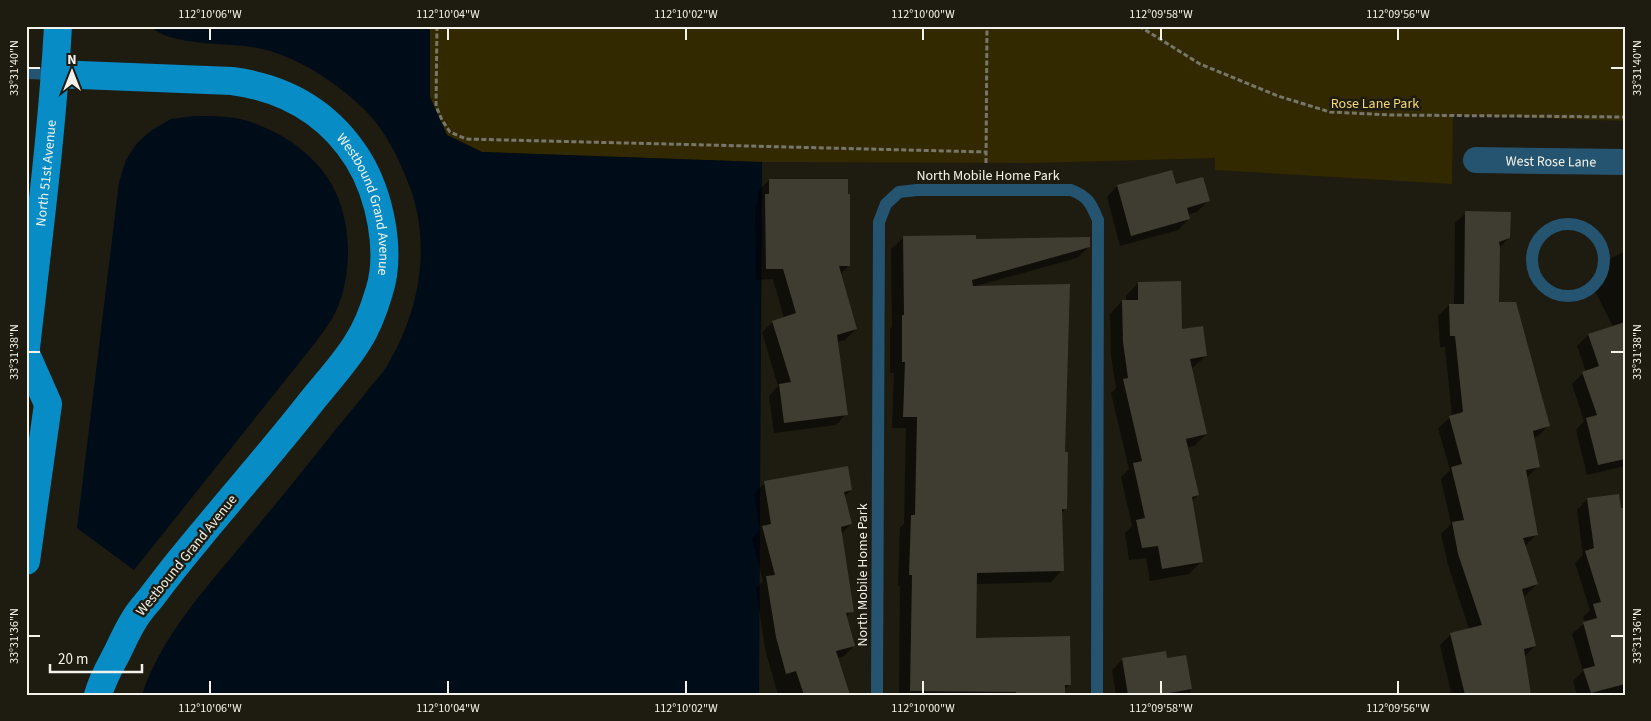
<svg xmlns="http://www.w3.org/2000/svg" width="1651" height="721" font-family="'Source Sans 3',sans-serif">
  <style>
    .green { fill: #322900 }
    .water { fill: #000c18 }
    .shadow { fill: #0007 }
    .building { fill: #3f3c31 }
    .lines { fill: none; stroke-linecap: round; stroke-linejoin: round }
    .path { stroke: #78766c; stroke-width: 3; stroke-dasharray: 5 2.5; stroke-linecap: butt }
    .service { stroke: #245470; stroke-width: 12 }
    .minor { stroke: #245470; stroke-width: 26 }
    .primary { stroke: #088cc6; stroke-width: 28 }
    .ticks { fill: none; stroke: #f4f3eb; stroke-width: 2 }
    .labels { text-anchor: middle; stroke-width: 5; stroke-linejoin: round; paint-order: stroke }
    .park-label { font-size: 14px; fill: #f4d975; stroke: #1e1b10 }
    .street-label { font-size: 14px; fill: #f4f3eb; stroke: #1e1b10 }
    .neatline { fill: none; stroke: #f4f3eb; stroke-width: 2 }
    .ticks-label { font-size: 12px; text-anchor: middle; fill: #f4f3eb }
  </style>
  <rect width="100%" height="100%" fill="#1e1b10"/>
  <!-- green -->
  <path class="green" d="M430,26H1625V121L1453,115L1452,184L1215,170V158L1035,163L762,162L482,152L447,135L430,97Z"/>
  <!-- water -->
  <path class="water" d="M150,26H430V97L447,135L482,152L762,162L759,695H142C161,636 206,588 245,541C276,504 306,467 336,429C348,415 360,400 371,386C377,379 384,372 388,364C419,312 431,248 411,190C400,161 387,132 365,110C336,82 297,56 258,48C228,42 171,47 150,26Z
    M195,116C213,116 231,116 248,121C267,128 287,137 302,150C313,159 325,172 332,185C352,221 353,274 336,311C331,322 322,333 315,343L134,570L77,528L119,182L126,160L137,143L152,130L171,119Z"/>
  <!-- shadow -->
  <path class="shadow" d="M769,180L849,265L840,275L856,329L845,340L837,342L846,414L836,425L774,433L769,396L778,386L762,332L773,322L784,318L773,279L756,280L755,206L758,202V191Z
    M1117,186L1208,201L1197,212L1187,215L1189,219L1178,230L1120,246L1107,197Z
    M1466,213L1509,238L1499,248L1498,304L1549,425L1538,436L1533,438L1539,466L1526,478L1536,535L1525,546L1537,584L1526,595L1523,596L1535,646L1524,657L1530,695H1445L1451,692L1440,645L1451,634L1469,629L1448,565L1441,534L1451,524L1441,479L1450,470L1438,428L1452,416L1445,347H1440L1438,316L1449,305H1454L1455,223Z
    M903,238L1089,247L1077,258L976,286L1064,453L1066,508L1061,514L1062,570L1051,582L976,584L975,639L1069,685L1064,690V695H899L900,586H898L900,528L904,524L906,428H892L894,373H890V328L892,327L891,249Z
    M1625,251V466L1587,475L1576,430L1584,421L1572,384L1583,373L1586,372L1577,346L1588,335L1613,327L1594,289L1597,271L1608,260Z
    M1138,283L1180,330L1206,356L1191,369L1206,434L1194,446L1187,447L1198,495L1192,501L1202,561L1189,574L1150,581L1146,558L1129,560L1125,533L1132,526L1121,477L1129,469L1111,393L1116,388L1111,356L1110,314L1122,301H1126V296Z
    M765,483L851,490L844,497L851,524L841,534L852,611L846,617L854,646L843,657L837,658L849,695H778L765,649L756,588L763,581L752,538L760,530L754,494Z
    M1587,499L1620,510L1625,509V695H1577L1573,681L1583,671L1572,634L1585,623L1583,617L1590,610L1575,563L1583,555L1577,510Z
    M1185,656L1191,695H1116L1112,670L1123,659H1166Z"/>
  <!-- building -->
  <path class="building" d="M1172,170L1176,184L1203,177L1210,201L1187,208L1190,219L1131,236L1117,185Z
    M769,179H848V194H850V266H839L857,329L837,335L848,415L784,423L779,384L791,382L772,321L796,313L783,269H766L765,194H769Z
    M1465,211L1511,212L1510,238L1499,242L1500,247L1499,302H1516L1550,426L1533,431L1540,467L1526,470L1538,535L1523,538L1538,584L1522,589L1536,646L1524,649L1531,695H1465L1450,633L1482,625L1458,554L1452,522L1464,520L1451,467L1462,464L1449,416L1463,412L1455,336H1450L1449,304H1464Z
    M976,235V239L1090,237V247L972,280L973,286L1070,284L1065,452H1068L1067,509H1062L1064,571L977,573L976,638L1070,636L1071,685H1065V695H1016V692L910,691L912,575H909L911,515H915L917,417H903L905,362H902V315H904L903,236Z
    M1181,281L1182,329L1203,326L1207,356L1190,359L1207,434L1186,439L1199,495L1192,497L1203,562L1162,569L1158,546L1142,548L1136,520L1145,518L1133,463L1142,461L1123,379L1128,378L1123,342L1122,300H1138V282Z
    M1625,322V459L1598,465L1586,418L1597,415L1582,372L1599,366L1588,334Z
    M848,466L852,490L844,492L852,524L841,527L854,612L846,613L855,646L836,651L850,695H804L796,671L786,674L776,637L766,576L775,575L762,526L771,524L764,481Z
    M1619,494L1621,508H1625V684L1591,693L1583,669L1595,666L1583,622L1597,618L1593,604L1601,602L1585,551L1594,548L1587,498Z
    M1166,651L1167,658L1186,655L1192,689L1158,695H1128L1122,658Z"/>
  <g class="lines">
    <!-- path -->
    <path class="path" d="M437,26L436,106L442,120L450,132L466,139L987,152
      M1139,26L1200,64L1278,96L1330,112L1391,115L1625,117
      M986,163L987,26"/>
    <!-- service -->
    <path class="service" d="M26,73L55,74
      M1532 260a36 36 0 1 1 72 0a36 36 0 1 1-72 0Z
      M877,695L879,222L886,204L899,192L917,190H1071C1089,197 1091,204 1098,220L1097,695"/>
    <!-- minor -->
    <path class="minor" id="s1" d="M1476,160L1625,162"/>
    <!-- primary -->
    <g class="primary">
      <path id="s2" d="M55,74L232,81C285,88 329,113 358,159C380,195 392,252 379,292C374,309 367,328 357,343C344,364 326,383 311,402C275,448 237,491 200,536C184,555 168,575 153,595C147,603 139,611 134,620C127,631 122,643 116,655C109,668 102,680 98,695"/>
      <path id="s3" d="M26,348C38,241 52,134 58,26"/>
      <path d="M26,354L48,404L26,561"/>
    </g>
  </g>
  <!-- ticks -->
  <path class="ticks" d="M210,28V40M448,28V40M686,28V40M923,28V40M1161,28V40M1398,28V40M28,68H40M1611,68H1624M28,352H40M1611,352H1624M28,636H40M1611,636H1624M210,681V694M448,681V694M686,681V694M923,681V694M1161,681V694M1398,681V694"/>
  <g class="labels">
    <!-- park labels -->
    <g class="park-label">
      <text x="1375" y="108">Rose Lane Park</text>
    </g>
    <!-- street labels -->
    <g class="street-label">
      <text dy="5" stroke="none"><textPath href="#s1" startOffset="75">West Rose Lane</textPath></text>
      <text dy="5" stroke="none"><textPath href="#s3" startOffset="176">North 51st Avenue</textPath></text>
      <text x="988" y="180">North Mobile Home Park</text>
      <text dy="5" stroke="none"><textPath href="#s2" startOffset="376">Westbound Grand Avenue</textPath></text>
      <text transform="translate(186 555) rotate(-51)" y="5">Westbound Grand Avenue</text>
      <text transform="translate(862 575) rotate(-90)" y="5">North Mobile Home Park</text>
    </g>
  </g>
  <!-- border -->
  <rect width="1651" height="721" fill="none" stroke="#1e1b10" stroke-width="55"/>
  <!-- north arrow -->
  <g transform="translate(72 72)" stroke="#1e1b10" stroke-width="4" paint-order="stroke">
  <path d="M0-4L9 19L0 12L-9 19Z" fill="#f4f3eb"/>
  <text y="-8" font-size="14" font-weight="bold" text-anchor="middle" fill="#f4f3eb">N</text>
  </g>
  <!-- scale -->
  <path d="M50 664v8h92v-8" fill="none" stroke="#f4f3eb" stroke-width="2.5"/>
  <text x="58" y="664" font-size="15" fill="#f4f3eb" stroke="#1e1b10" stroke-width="4" paint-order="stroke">20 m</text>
  <rect x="28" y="28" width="1596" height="666" class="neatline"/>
  <g class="ticks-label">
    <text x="210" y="18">112°10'06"W</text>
    <text x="448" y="18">112°10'04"W</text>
    <text x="686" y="18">112°10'02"W</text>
    <text x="923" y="18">112°10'00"W</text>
    <text x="1161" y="18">112°09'58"W</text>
    <text x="1398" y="18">112°09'56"W</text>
    <text transform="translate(14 68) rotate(-90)" y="4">33°31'40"N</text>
    <text transform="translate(1637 68) rotate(-90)" y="4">33°31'40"N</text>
    <text transform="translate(14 352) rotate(-90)" y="4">33°31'38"N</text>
    <text transform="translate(1637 352) rotate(-90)" y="4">33°31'38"N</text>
    <text transform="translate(14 636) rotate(-90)" y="4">33°31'36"N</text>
    <text transform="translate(1637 636) rotate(-90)" y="4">33°31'36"N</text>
    <text x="210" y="712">112°10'06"W</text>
    <text x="448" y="712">112°10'04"W</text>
    <text x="686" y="712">112°10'02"W</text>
    <text x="923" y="712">112°10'00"W</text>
    <text x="1161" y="712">112°09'58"W</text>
    <text x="1398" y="712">112°09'56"W</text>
  </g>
</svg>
